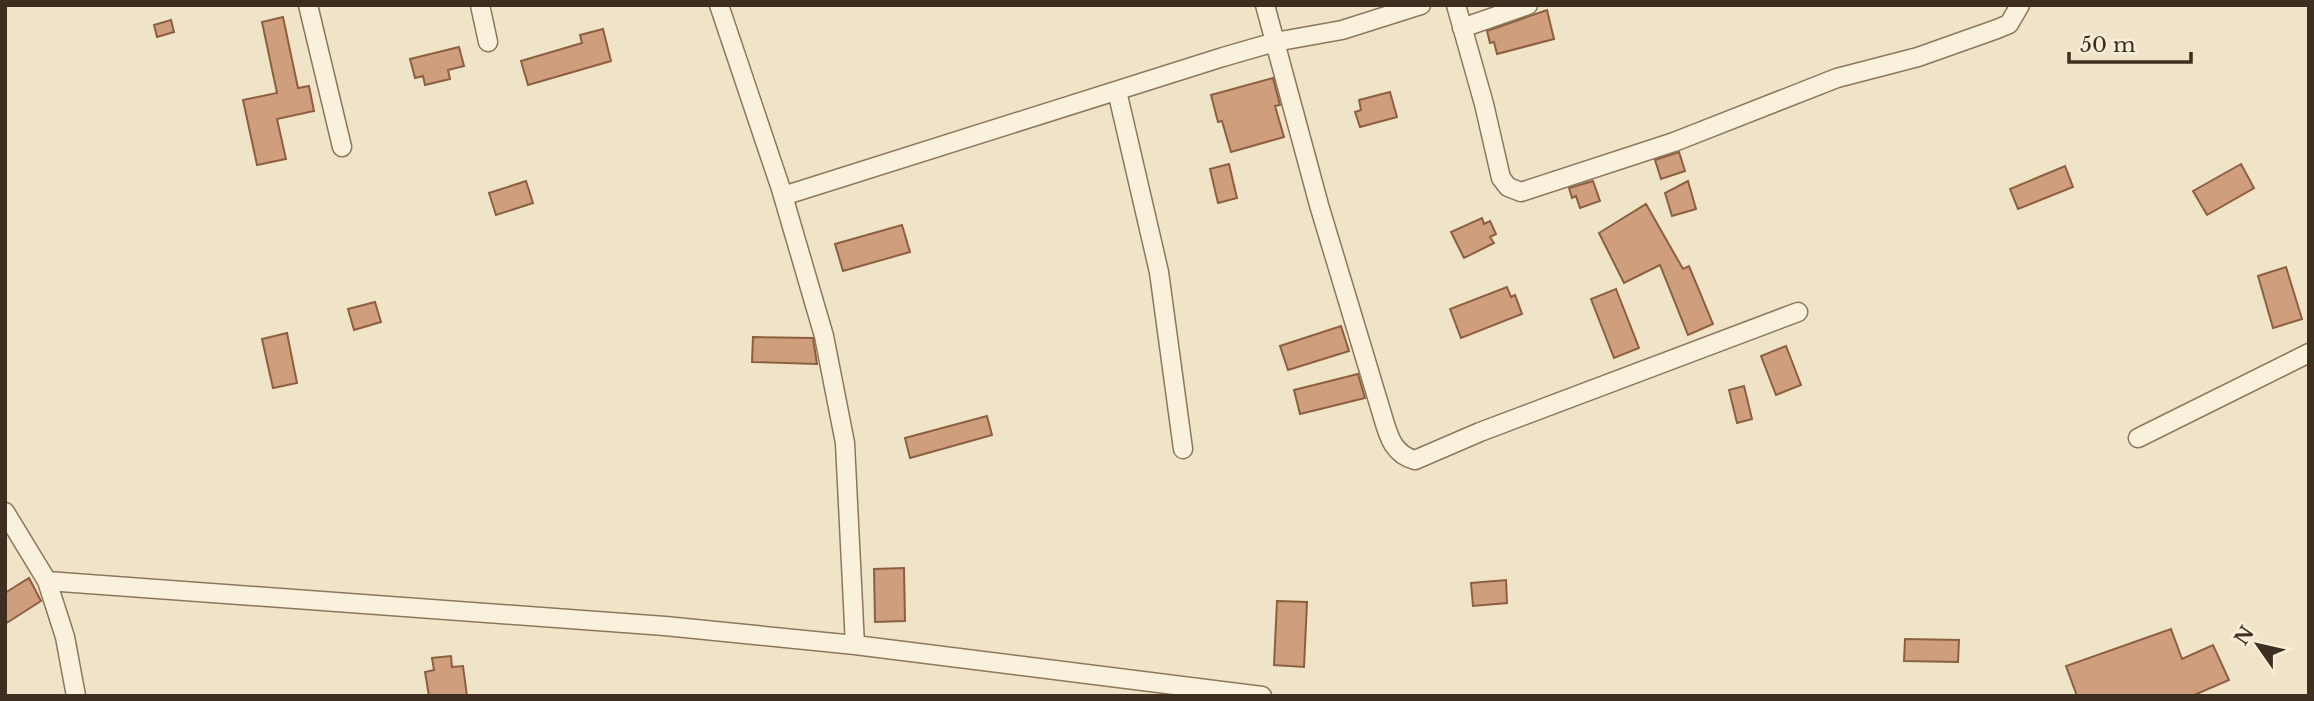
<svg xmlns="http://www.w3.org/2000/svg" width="2314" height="701" font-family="'Libre Baskerville',serif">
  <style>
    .building { fill: #cf9f7d; stroke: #8d5f41; stroke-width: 2 }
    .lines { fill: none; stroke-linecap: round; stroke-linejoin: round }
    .minor-casing { stroke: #8d765c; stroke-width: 21 }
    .minor { stroke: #faf1dc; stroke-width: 18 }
  </style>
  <rect width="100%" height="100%" fill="#f0e4c8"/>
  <!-- building -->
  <path class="building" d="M1547,10L1554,39L1497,54L1494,42L1490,43L1487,31Z
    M283,17L298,88L309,86L314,111L277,119L286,159L257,165L243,100L277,93L262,22Z
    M171,20L174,32L157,37L154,25Z
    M603,29L611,61L528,85L521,61L582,43L580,35Z
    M459,47L464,66L448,70L450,79L425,85L423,76L415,78L410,59Z
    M1273,78L1280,105L1275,106L1284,137L1231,152L1222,121L1218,122L1211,95Z
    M1390,92L1397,117L1360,127L1355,112L1361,110L1359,100Z
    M1679,152L1685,171L1661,179L1655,160Z
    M1229,164L1237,198L1218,203L1210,169Z
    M2241,164L2254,188L2207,215L2193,191Z
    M2065,166L2073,187L2018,209L2010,189Z
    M526,181L533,203L496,215L489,193Z
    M1593,181L1600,201L1580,208L1576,196L1572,198L1569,188Z
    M1688,181L1696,209L1672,216L1665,193Z
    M1646,204L1683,269L1689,266L1713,324L1688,335L1660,265L1624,283L1599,233Z
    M1482,218L1484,224L1490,221L1496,234L1490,237L1494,243L1464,258L1451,232Z
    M902,225L910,252L843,271L835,244Z
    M2286,267L2302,319L2273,328L2258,276Z
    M1507,287L1511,297L1515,295L1522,314L1461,338L1450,309Z
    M1616,289L1639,348L1614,358L1591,299Z
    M375,302L381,322L354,330L348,309Z
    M1341,326L1349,351L1288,370L1280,346Z
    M287,333L297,383L273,388L262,339Z
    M753,337L813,338L817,364L752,362Z
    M1786,346L1801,385L1776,395L1761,356Z
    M1358,374L1365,398L1300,414L1294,390Z
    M1744,386L1752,419L1737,423L1729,390Z
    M987,416L992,435L910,458L905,438Z
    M904,568L905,621L875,622L874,569Z
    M29,578L41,601L5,624V593Z
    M1506,580L1507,603L1473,606L1471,583Z
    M1277,601L1307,602L1304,667L1274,665Z
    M2171,629L2182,659L2213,645L2229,680L2192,696H2077L2066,666Z
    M1905,639L1959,640L1958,662L1904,661Z
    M451,656L452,667L463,666L467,696H429L425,672L434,670L432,658Z"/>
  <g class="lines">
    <defs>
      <path id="minor" d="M308,5L342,147
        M480,5L488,42
        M719,5L781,189L824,336L845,443L855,645
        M1265,5L1319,205L1382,414C1388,434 1392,454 1415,460L1480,432L1798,312
        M1456,5L1484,104L1501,178L1508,187L1521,192L1674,142L1837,78L1918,57L1997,29L2009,24L2020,5
        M1462,28L1528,5
        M1117,91L1159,272L1183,449
        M783,196L1223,57L1275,42L1342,30L1421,5
        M2138,438L2309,353
        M5,512L47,581L65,637L76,696
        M47,581L665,626L855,645L1262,696"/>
    </defs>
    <!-- minor casing -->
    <use href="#minor" class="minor-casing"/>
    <!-- minor -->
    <use href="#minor" class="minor"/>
  </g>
  <!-- border -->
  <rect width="2314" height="701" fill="none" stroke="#3d2e20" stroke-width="14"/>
  <!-- north arrow -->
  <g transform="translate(2258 645) rotate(304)" stroke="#f7eed8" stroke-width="5" paint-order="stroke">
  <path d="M0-5L12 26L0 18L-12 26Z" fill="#3d2e20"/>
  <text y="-10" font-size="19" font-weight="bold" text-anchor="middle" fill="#3d2e20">N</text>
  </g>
  <!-- scale -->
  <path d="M2069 52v10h122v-10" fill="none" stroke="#3d2e20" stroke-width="3.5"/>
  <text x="2080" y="52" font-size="21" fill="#3d2e20" stroke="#f7eed8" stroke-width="5" paint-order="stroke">50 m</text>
</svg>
